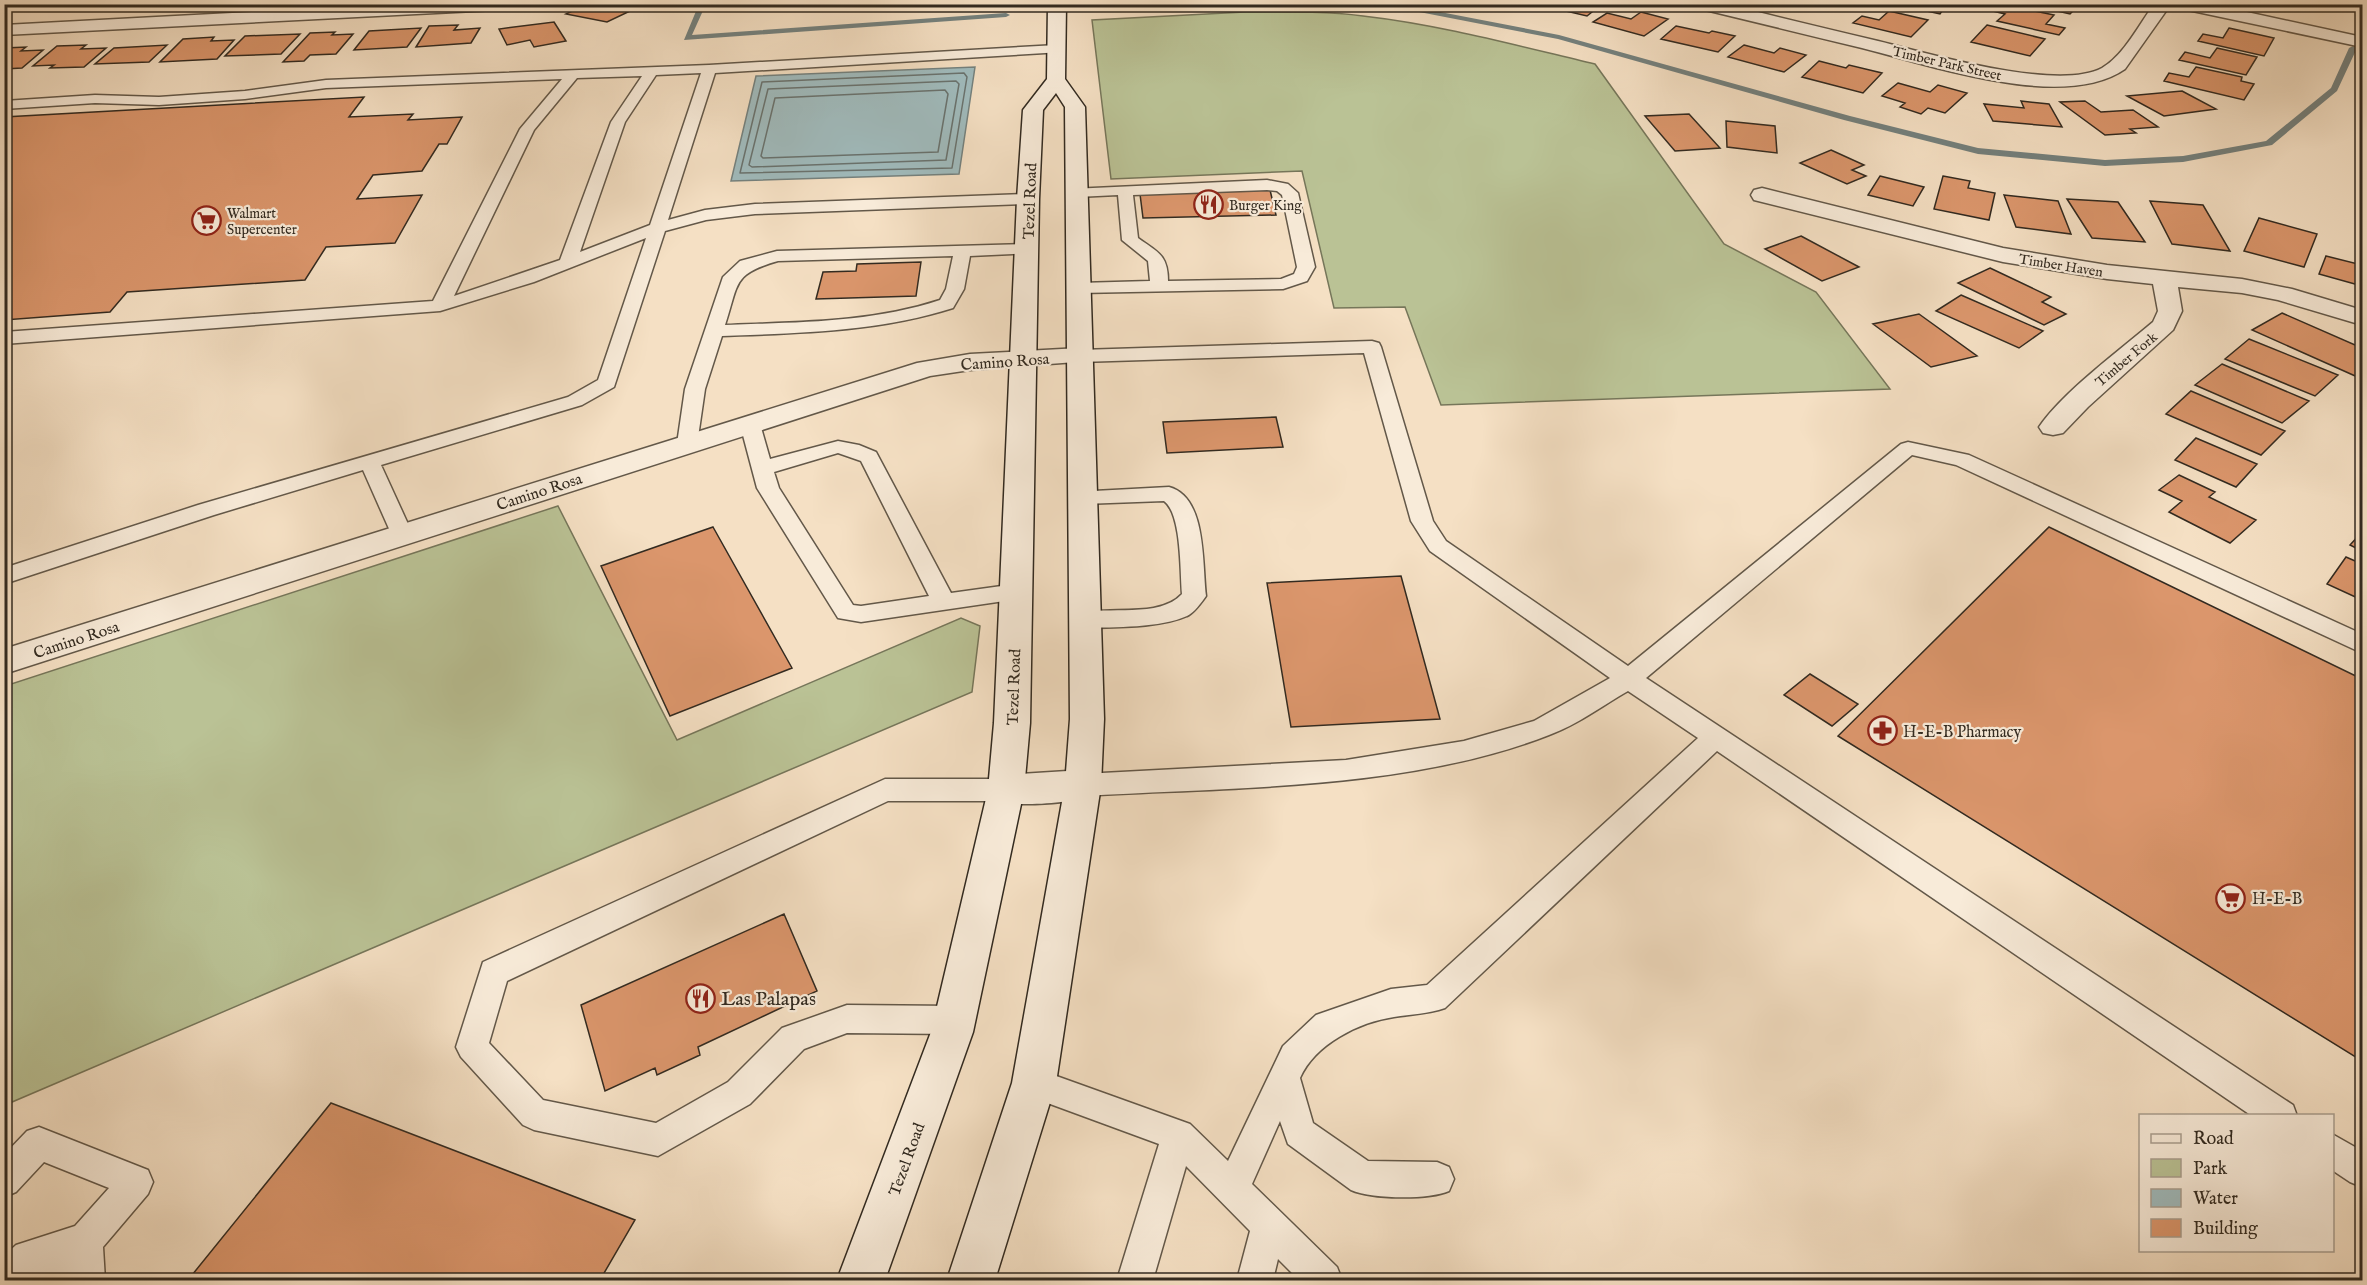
<svg xmlns="http://www.w3.org/2000/svg" width="2367" height="1285" font-family="'IM FELL English',serif">
  <style>
    .green { fill: #bac295; stroke: #76765a; stroke-width: 1.5 }
    .water { fill: #a0bbbd; stroke: #74817e; stroke-width: 1.5 }
    .lines { fill: none; stroke-linecap: round; stroke-linejoin: round }
    .shore { stroke: #69726e; stroke-width: 1.5 }
    .stream { fill: #74817e; fill-rule: evenodd }
    .building { fill: #db966c; stroke: #322a20; stroke-width: 1.5 }
    .service-casing { stroke: #635849; stroke-width: 3 }
    .minor-casing { stroke: #635849; stroke-width: 3 }
    .tertiary-casing { stroke: #635849; stroke-width: 3 }
    .secondary-casing { stroke: #322a20; stroke-width: 3 }
    .service { fill: #f8ebd9; fill-rule: evenodd }
    .minor { fill: #f8ebd9; fill-rule: evenodd }
    .tertiary { fill: #f8ebd9; fill-rule: evenodd }
    .secondary { fill: #f8ebd9; fill-rule: evenodd }
    .labels { text-anchor: middle; stroke-width: 4.5; stroke-linejoin: round; paint-order: stroke }
    .far-street-label { font-size: 14px; fill: #322a20; stroke: #f8ebd9 }
    .far-poi-label { font-size: 14px; fill: #322a20; stroke: #f8ebd9; text-anchor: start }
    .street-label { font-size: 16px; fill: #322a20; stroke: #f8ebd9 }
    .poi-label { font-size: 16px; fill: #322a20; stroke: #f8ebd9; text-anchor: start }
    .near-poi-label { font-size: 20px; fill: #322a20; stroke: #f8ebd9; text-anchor: start }
  </style>
  <rect width="100%" height="100%" fill="#f5e0c4"/>
  <filter id="stains"><feTurbulence type="fractalNoise" baseFrequency=".00333" numOctaves="4"/><feColorMatrix values="0 0 0 0 .2 0 0 0 0 .09 0 0 0 0 .02 0 0 0 .5 -.17"/></filter>
  <radialGradient id="worn" r=".72"><stop offset=".6" stop-color="#630" stop-opacity="0"/><stop offset="1" stop-color="#630" stop-opacity=".3"/></radialGradient>
  <!-- green -->
  <path class="green" d="M1245,12C1284,12 1324,11 1363,16C1442,25 1518,46 1595,64L1724,244L1816,292L1890,389L1441,405L1405,307L1334,308L1302,171L1111,179L1092,20Z
    M558,506L677,740L961,618L980,626L972,692L5,1105V686Z"/>
  <!-- water -->
  <path class="water" d="M975,67L959,174L731,181L756,76Z"/>
  <g class="lines">
    <!-- shore -->
    <path class="shore" d="M964,73L967,77L952,168L740,173L762,82Z
      M956,81L959,84L946,160L752,167L749,165L768,89Z
      M945,90L948,94L938,152L763,158L761,156L775,98Z"/>
    <!-- stream -->
    <path class="stream" d="M699,4H706L692,35L1006,13L1010,15L1006,17L684,40Z
      M1134,4H1179L1095,11L1091,9L1095,7Z
      M1354,4L1409,6L1559,35L1850,116L1978,148L2105,160L2183,156L2266,141L2331,88L2349,48L2353,46L2357,48L2337,91L2272,145L2183,162L2105,166L1978,154L1844,120L1558,39L1409,10Z
      M2359,23H2362V34H2360L2356,32Z"/>
  </g>
  <!-- building -->
  <path class="building" d="M30,4H69L65,7L24,9Z
    M592,4H618L610,8L628,12L607,22L566,14L585,5Z
    M748,4H798L746,7Z
    M1536,4H1602L1587,16Z
    M1895,4H1947L1940,14Z
    M2000,4L2054,15L2046,24L2065,28L2059,35L1997,21L2005,14L1993,11Z
    M2027,4H2064L2077,7L2070,14Z
    M2244,4H2281L2277,11Z
    M1889,11L1928,20L1911,37L1853,23L1862,16L1879,20Z
    M1641,12L1668,19L1644,36L1593,22L1607,13L1631,19Z
    M554,22L566,41L534,47L530,40L507,45L499,29Z
    M458,25L454,30L480,28L471,43L416,47L429,26Z
    M1987,25L2045,39L2030,56L1971,42Z
    M1676,26L1709,33L1712,31L1735,36L1718,52L1661,39Z
    M421,28L407,47L354,50L369,31Z
    M2229,28L2274,38L2264,56L2198,41L2203,34L2223,38Z
    M335,32L332,35L353,34L336,54L310,55L304,61L283,62L310,33Z
    M300,34L281,54L225,56L245,36Z
    M214,37L211,41L234,40L217,59L160,62L183,39Z
    M86,45L81,49L106,48L84,67L50,68L54,65L33,66L57,46Z
    M167,45L149,62L95,64L114,48Z
    M1744,45L1774,53L1780,48L1806,55L1784,72L1728,57Z
    M26,47L21,51L43,50L22,68L4,69V48Z
    M2217,48L2257,57L2246,75L2179,60L2185,52L2210,58Z
    M1819,61L1846,68L1849,65L1882,73L1863,93L1802,77Z
    M2196,67L2242,77L2241,81L2254,84L2244,100L2164,81L2169,73L2189,77Z
    M1898,83L1930,92L1938,85L1967,93L1945,113L1928,108L1921,114L1900,107L1905,103L1882,96Z
    M2182,91L2216,109L2164,116L2127,96Z
    M364,97L349,117L413,114L408,120L462,117L447,144H439L422,171L373,175L357,199L422,195L395,243L326,247L305,280L127,292L110,312L4,320V117Z
    M2021,101L2049,104L2062,127L1993,121L1984,104L2024,108Z
    M2085,101L2101,112L2133,110L2158,127L2130,129L2136,133L2105,135L2060,102Z
    M1689,114L1720,148L1675,151L1645,116Z
    M1726,121L1775,126L1777,153L1727,147Z
    M1831,150L1864,165L1852,170L1866,176L1847,184L1800,163Z
    M1880,176L1924,187L1913,206L1868,195Z
    M1943,176L1970,181L1968,188L1995,193L1989,220L1934,209Z
    M1270,190L1276,215L1143,218L1140,194Z
    M2004,195L2058,201L2071,234L2016,227Z
    M2067,199L2118,202L2145,242L2092,238Z
    M2150,201L2203,205L2230,251L2172,244Z
    M2259,218L2317,234L2304,267L2244,251Z
    M1801,236L1859,267L1822,281L1765,249Z
    M2326,256L2362,265V286L2319,274Z
    M921,262L916,296L816,299L823,272L856,271L857,264Z
    M1990,268L2051,297L2042,302L2066,314L2044,325L1958,283Z
    M1961,295L2043,331L2019,348L1936,311Z
    M2282,313L2362,348V379L2252,330Z
    M1919,314L1977,356L1931,367L1873,324Z
    M2249,339L2338,375L2315,396L2225,359Z
    M2222,364L2309,401L2282,423L2195,385Z
    M2191,391L2285,431L2261,455L2166,414Z
    M1276,417L1283,447L1167,453L1163,422Z
    M2196,438L2257,464L2236,487L2175,460Z
    M2179,475L2215,492L2209,497L2256,520L2230,543L2169,512L2182,501L2159,490Z
    M713,527L792,668L670,716L601,566Z
    M2049,527L2362,679V1061L1838,736Z
    M2362,532V551L2350,545Z
    M2346,557L2362,564V600L2327,584Z
    M1401,576L1440,719L1291,727L1267,583Z
    M1810,674L1858,704L1832,726L1784,695Z
    M784,914L817,991L698,1047L700,1055L657,1075L655,1068L605,1091L581,1005Z
    M331,1103L635,1220L600,1280H188Z"/>
  <g class="lines">
    <defs>
      <path id="service" d="M895,4H920C914,10 901,10 895,4Z
        M1057,45L1064,49L1062,52L715,73L668,220L705,210L755,204L1028,194L1036,199L1028,204L755,214L706,220L665,231L614,387L582,405L381,465L413,535L410,540L402,542L394,540L363,470L214,515L4,584V568L198,505L568,397L598,380L646,238L534,282L440,311L4,344V332L433,301L520,129L562,79L326,88L245,99L159,105L95,103L4,109V101L95,95L159,97L245,91L326,80L709,65ZM701,73L650,225L580,252L625,122L656,75ZM642,76L611,122L560,260L454,296L534,130L577,78Z
        M1267,180L1288,184L1298,193L1315,267L1307,281L1283,289L1079,293L1073,292L1070,288L1073,284L1079,283L1150,281L1148,261L1122,240L1118,195L1077,197L1069,192L1071,189ZM1267,190L1277,191L1282,195L1297,267L1294,274L1281,279L1168,281C1168,254 1157,252 1138,238L1133,195Z
        M1027,244L1033,245L1035,249L1033,253L970,256L964,289L953,308C877,332 801,333 722,336L705,389L697,444L694,448L687,450L680,448L677,444L685,389L723,277L740,261L777,251ZM953,256L946,289L940,300C870,323 798,322 725,325C739,283 732,274 778,261Z
        M1372,341L1379,343L1381,347L1433,521L1446,541L1628,666L1901,444L1908,442L1969,455L2362,634V653L1956,465L1912,455L1646,678L2293,1105L2297,1116H2252L1717,751L1445,1008C1428,1014 1411,1014 1394,1017C1359,1022 1315,1044 1300,1078L1313,1123L1368,1161L1437,1162L1449,1167L1454,1179L1449,1191C1428,1200 1372,1199 1351,1190L1288,1144L1280,1121L1252,1184L1337,1267L1342,1280H1299L1278,1259L1273,1280H1237L1250,1231L1186,1166L1153,1280H1117L1159,1144L1023,1094L1018,1083L1023,1072L1034,1068L1190,1124L1228,1161L1283,1046L1316,1015L1391,989L1427,985L1698,738L1628,691C1603,705 1577,725 1549,735C1409,790 1232,787 1083,796L1074,792L1070,785L1074,778L1083,774L1346,760L1464,741L1534,721L1610,678L1430,551L1411,521L1364,353L1080,362L1073,360L1071,356L1073,352L1080,350Z
        M750,418L757,420L760,424L770,459L838,441L859,445L876,452L951,593L1016,584L1024,586L1028,592L1024,598L861,622L838,618L757,488L740,424L743,420ZM838,453L861,461L929,596L861,606L853,605L779,488L774,472Z
        M1169,487C1207,497 1202,564 1206,596C1201,603 1194,613 1187,616C1161,628 1114,627 1085,628L1077,626L1073,620L1077,614C1108,605 1159,619 1182,594C1180,572 1182,514 1164,501L1083,504L1075,502L1072,497L1075,492Z
        M885,779H1006L1015,782L1019,790L1015,798L1006,801H888L507,981L489,1043L543,1100L656,1123L728,1082L782,1028L847,1005L955,1006L966,1010L970,1020L966,1030L955,1034L847,1033L804,1049L750,1104L658,1156L534,1130L523,1125L461,1057L456,1047L483,962Z
        M39,1127L148,1170L153,1182L148,1194L103,1247L105,1280H33L35,1275L30,1280H4V1256L16,1245L75,1226L109,1188L44,1162L16,1192L4,1197V1155L27,1131Z
        M2332,1134L2362,1151V1187L2350,1182L2332,1170Z"/>
      <path id="minor" d="M405,4H525L517,9L4,35V25Z
        M1695,4H1726C1777,17 1827,29 1878,41C1927,53 2057,92 2102,68C2124,55 2139,25 2154,4H2171L2125,69C2063,112 1930,65 1862,48C1807,35 1752,21 1697,8Z
        M1762,188L2003,248L2107,265L2242,279L2292,289L2362,310V325L2278,300L2242,293L2178,287L2182,311L2173,330L2088,407L2063,433L2053,435L2043,433L2039,427C2064,391 2119,351 2153,322L2158,311L2153,284L2107,279L2003,262L1754,200L1751,195L1754,190Z
        M1080,348L1089,351L1093,356L1089,361L970,370L930,376L4,674V649L917,363L970,354Z
        M1083,770L1096,775L1101,785L1096,795C1073,803 1016,808 993,800L988,790L993,780L1006,775Z"/>
      <path id="tertiary" d="M2175,4H2210L2362,37V47L2183,9Z"/>
      <path id="secondary" d="M1048,4H1066L1065,79L1085,107L1104,719L1101,785L1056,1083L995,1280H947L1012,1083L1065,785L1070,719L1065,107L1056,93L1043,110L1039,199L1030,723L1024,790L973,1032L885,1280H837L931,1032L988,790L994,723L1017,199L1023,110L1047,79Z"/>
    </defs>
    <!-- service casing -->
    <use href="#service" class="service-casing"/>
    <!-- minor casing -->
    <use href="#minor" class="minor-casing"/>
    <!-- tertiary casing -->
    <use href="#tertiary" class="tertiary-casing"/>
    <!-- secondary casing -->
    <use href="#secondary" class="secondary-casing"/>
    <!-- service -->
    <use href="#service" class="service"/>
    <!-- minor -->
    <use href="#minor" class="minor"/>
    <!-- tertiary -->
    <use href="#tertiary" class="tertiary"/>
    <!-- secondary -->
    <use href="#secondary" class="secondary"/>
  </g>
  <!-- icons -->
  <defs>
    <symbol id="restaurant-ring" viewBox="-11 -11 22 22"><circle r="9.5" fill="#f8ebd9" stroke="#8f2418" stroke-width="1.5"/><path d="M-5-6h1v4h1v-4h1v4h1v-4h1v5L-1.5 .5V6h-2V.5L-5-1ZM5-6V6H3V1.5H1.5Q1.5-4 5-6Z" fill="#8f2418"/></symbol>
    <symbol id="supermarket-ring" viewBox="-11 -11 22 22"><circle r="9.5" fill="#f8ebd9" stroke="#8f2418" stroke-width="1.5"/><path d="M-6-5.5h2.5l.6 2H6L4.5 2H-2.5L-4.4-4H-6ZM-1.5 3.2a1.3 1.3 0 1 0 .1 0ZM3 3.2a1.3 1.3 0 1 0 .1 0Z" fill="#8f2418"/></symbol>
    <symbol id="pharmacy-ring" viewBox="-11 -11 22 22"><circle r="9.5" fill="#f8ebd9" stroke="#8f2418" stroke-width="1.5"/><path d="M-2-6h4v4h4v4h-4v4h-4v-4h-4v-4h4Z" fill="#8f2418"/></symbol>
  </defs>
  <g fill-rule="evenodd">
    <use href="#restaurant-ring" x="1192" y="188" width="33" height="33"/>
    <use href="#supermarket-ring" x="190" y="204" width="33" height="33"/>
    <use href="#pharmacy-ring" x="1866" y="714" width="33" height="33"/>
    <use href="#supermarket-ring" x="2214" y="882" width="33" height="33"/>
    <use href="#restaurant-ring" x="684" y="982" width="33" height="33"/>
  </g>
  <g class="labels">
    <!-- far-street labels -->
    <g class="far-street-label">
      <text transform="translate(1947 63) rotate(13)" y="5">Timber Park Street</text>
      <text transform="translate(2061 265) rotate(9)" y="5">Timber Haven</text>
      <text transform="translate(2126 359) rotate(-40)" y="5">Timber Fork</text>
    </g>
    <!-- far-poi labels -->
    <g class="far-poi-label">
      <text x="1229" y="210">Burger King</text>
      <text x="227" y="218">Walmart<tspan x="227" dy="16">Supercenter</tspan></text>
    </g>
    <!-- street labels -->
    <g class="street-label">
      <text transform="translate(1029 201) rotate(-88)" y="6">Tezel Road</text>
      <text transform="translate(1005 361) rotate(-4)" y="6">Camino Rosa</text>
      <text transform="translate(539 491) rotate(-18)" y="6">Camino Rosa</text>
      <text transform="translate(76 639) rotate(-18)" y="6">Camino Rosa</text>
      <text transform="translate(1013 687) rotate(-88)" y="6">Tezel Road</text>
      <text transform="translate(906 1159) rotate(-70)" y="6">Tezel Road</text>
    </g>
    <!-- poi labels -->
    <g class="poi-label">
      <text x="1903" y="737">H-E-B Pharmacy</text>
      <text x="2252" y="904">H-E-B</text>
    </g>
    <!-- near-poi labels -->
    <g class="near-poi-label">
      <text x="721" y="1005">Las Palapas</text>
    </g>
  </g>
  <!-- margin -->
  <rect width="2367" height="1285" fill="none" stroke="#f5e0c4" stroke-width="24"/>
  <rect x="6" y="6" width="2355" height="1273" fill="none" stroke="#322a20" stroke-width="3"/>
  <rect x="12" y="12" width="2343" height="1261" fill="none" stroke="#322a20" stroke-width="1.5"/>
  <!-- legend -->
  <rect x="2139" y="1114" width="195" height="138" fill="#f8ebd9" stroke="#a99e8f" stroke-width="1.5"/>
  <rect x="2151" y="1134" width="30" height="9" fill="#f8ebd9" stroke="#a99e8f" stroke-width="1.5"/>
  <text x="2193" y="1144" font-size="18" fill="#322a20">Road</text>
  <rect x="2151" y="1159" width="30" height="18" fill="#bac295" stroke="#a99e8f" stroke-width="1.5"/>
  <text x="2193" y="1174" font-size="18" fill="#322a20">Park</text>
  <rect x="2151" y="1189" width="30" height="18" fill="#a0bbbd" stroke="#a99e8f" stroke-width="1.5"/>
  <text x="2193" y="1204" font-size="18" fill="#322a20">Water</text>
  <rect x="2151" y="1219" width="30" height="18" fill="#db966c" stroke="#a99e8f" stroke-width="1.5"/>
  <text x="2193" y="1234" font-size="18" fill="#322a20">Building</text>
  <rect width="100%" height="100%" filter="url(#stains)"/>
  <rect width="100%" height="100%" fill="url(#worn)"/>
</svg>
